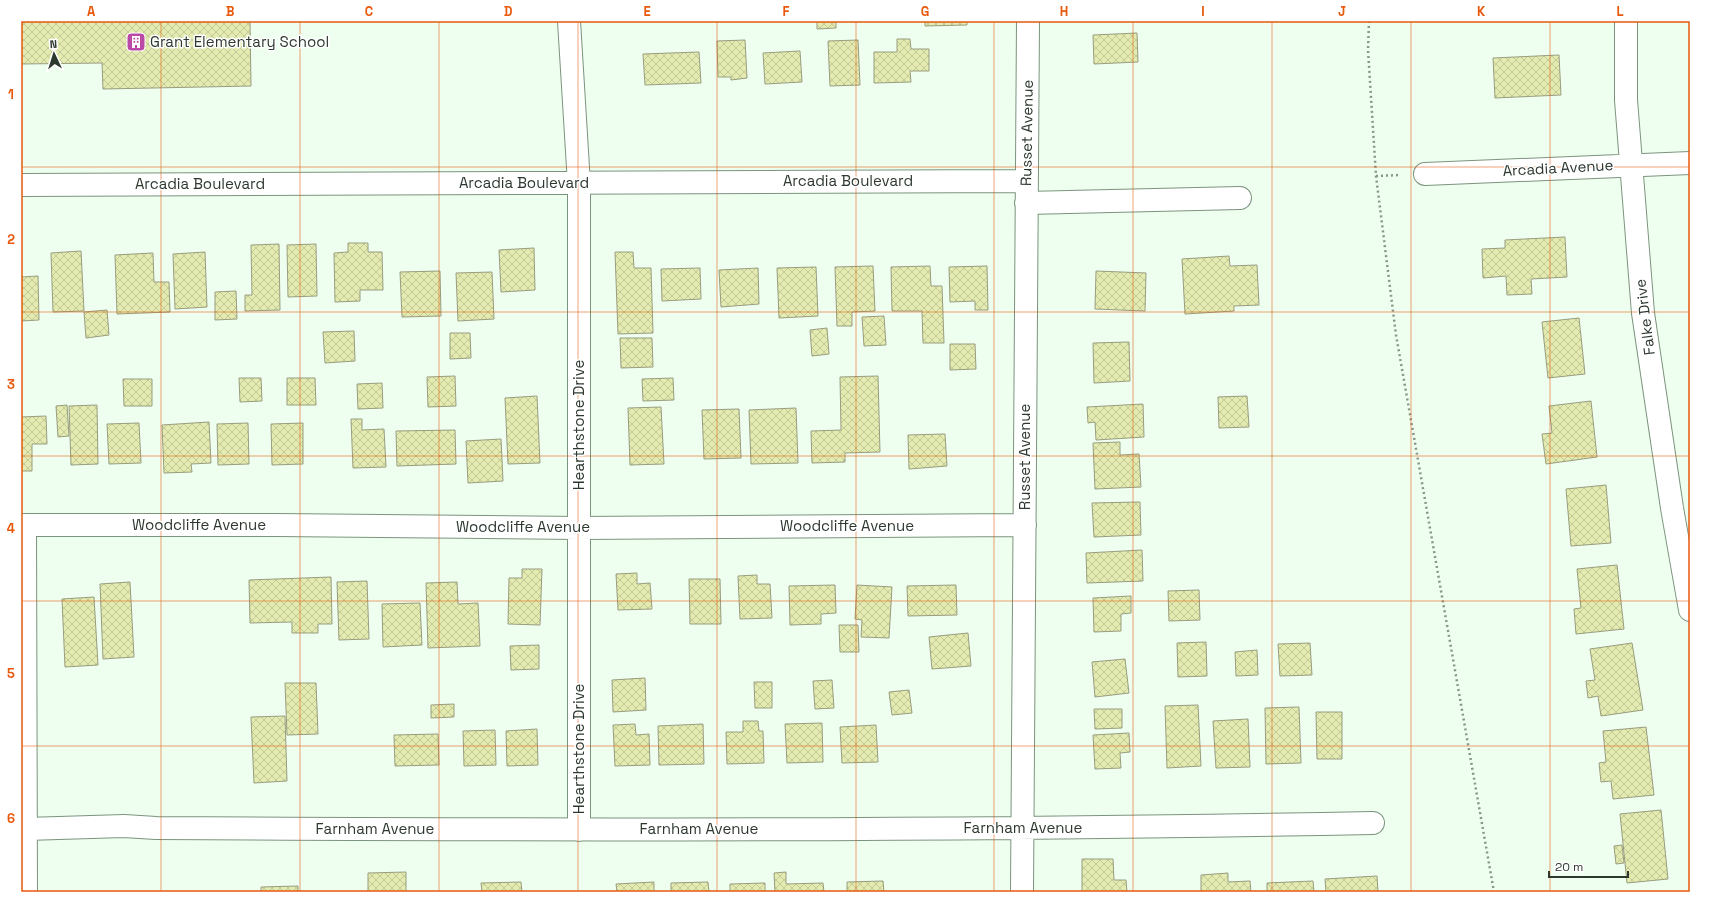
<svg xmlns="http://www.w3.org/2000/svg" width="1711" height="913" font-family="'Space Grotesk',sans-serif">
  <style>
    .building { fill: url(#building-cross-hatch); stroke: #999d7e }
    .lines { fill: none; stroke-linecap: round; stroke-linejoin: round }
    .minor-casing { stroke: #7b947e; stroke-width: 24 }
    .path { stroke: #889589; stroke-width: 2.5; stroke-dasharray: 2 3; stroke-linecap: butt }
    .minor { stroke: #fff; stroke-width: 22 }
    .grid { fill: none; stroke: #e8590c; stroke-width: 1; stroke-opacity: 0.55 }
    .labels { text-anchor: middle; stroke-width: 3; stroke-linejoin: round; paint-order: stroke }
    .poi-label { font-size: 15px; fill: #2d382f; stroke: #fff; text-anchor: start }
    .street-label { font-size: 15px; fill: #2d382f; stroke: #fff }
    .neatline { fill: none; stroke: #e8590c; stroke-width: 1.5 }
    .grid-label { font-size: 13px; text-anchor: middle; font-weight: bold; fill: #e8590c }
  </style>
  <defs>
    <pattern id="building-cross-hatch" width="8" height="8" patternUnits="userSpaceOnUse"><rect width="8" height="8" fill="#e3ebb0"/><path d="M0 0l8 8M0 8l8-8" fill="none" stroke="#c3ca98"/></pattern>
  </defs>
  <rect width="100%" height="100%" fill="#eefeef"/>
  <!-- building -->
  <path class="building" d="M21,21H250L251,86L103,89L102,63L21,64Z
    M817,21H836V28L817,29Z
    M925,21H967V25L925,26Z
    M1137,33L1138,62L1094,64L1093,35Z
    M897,39H910L911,49H929V71H910L911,82L874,83V52H897Z
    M745,40L747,78L731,80V77H718L717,41Z
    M858,40L860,85L830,86L828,41Z
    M800,51L802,82L765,84L763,53Z
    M699,52L701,83L645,85L643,54Z
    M1559,55L1561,95L1495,98L1493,58Z
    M1565,237L1567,277L1531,279L1532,294L1507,295L1506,276L1483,278L1482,249L1505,248V240Z
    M348,243H368V252H382L383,290H360V301L335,302L334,253L348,252Z
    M279,244L280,310L245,311V295H252L251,245Z
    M316,244L317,296L288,297L287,245Z
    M534,248L535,290L501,292L499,250Z
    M81,251L84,311L53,312L51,253Z
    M205,252L207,307L175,309L173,254Z
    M615,252H633L634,268H651L653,333L618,334Z
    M153,253L154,282H169L170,312L117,314L115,255Z
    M1229,256L1230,266L1257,265L1259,305L1234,306V311L1185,314L1182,259Z
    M873,266L875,311L852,312V326H837L835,267Z
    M930,266L931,286H942L944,343H923L922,311H892L891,267Z
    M987,266L988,310H975V301L950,302L949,267Z
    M816,267L818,316L779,318L777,268Z
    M700,268L701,299L662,301L661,269Z
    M758,268L759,304L721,307L719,270Z
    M440,271L441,316L402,317L400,272Z
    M1096,271L1146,273L1145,311L1095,309Z
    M492,272L494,319L458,321L456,273Z
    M38,276L39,320L21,321V277Z
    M236,291L237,319L215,320V292Z
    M107,310L109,335L86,338L84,312Z
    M884,316L886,345L864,346L862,317Z
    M1579,318L1585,374L1548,378L1542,322Z
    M827,328L829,354L812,356L810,330Z
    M354,331L355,361L325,363L323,332Z
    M450,333H470L471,358L450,359Z
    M620,338H652L653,367L621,368Z
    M1129,342L1130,381L1094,383L1093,343Z
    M950,344H975L976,369L950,370Z
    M455,376L456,406L428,407L427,377Z
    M878,376L880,452L845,453V462L812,463L811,431L841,430L840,377Z
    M239,378H261L262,401L240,402Z
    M287,378H315L316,405H287Z
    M673,378L674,400L643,401L642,379Z
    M123,379H152V406H124Z
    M382,383L383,408L358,409L357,384Z
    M537,396L540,463L508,464L505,398Z
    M1247,396L1249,427L1219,428L1218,397Z
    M1591,401L1597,457L1546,464L1542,434L1552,433L1549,406Z
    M1143,404L1144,437L1096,440L1095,422L1088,423L1087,407Z
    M67,405L69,436L58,437L56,406Z
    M97,405L98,464L71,465L69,406Z
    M661,407L664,464L630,465L628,408Z
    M796,408L798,463L751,464L749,410Z
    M739,409L741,458L704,459L702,410Z
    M46,416L47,444H32V471H21V417Z
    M351,419H362V430L384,429L386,467L353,468Z
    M209,422L211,463L191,464L192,472L164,473L162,425Z
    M139,423L141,463L109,464L107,424Z
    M248,423L249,464L218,465L217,424Z
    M303,423V464L272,465L271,424Z
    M455,430L456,464L397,466L396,431Z
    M945,434L947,466L909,469L908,435Z
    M501,439L503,481L468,483L466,441Z
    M1120,442V455L1139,454L1141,487L1095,489L1093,443Z
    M1606,485L1611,543L1571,546L1566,489Z
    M1140,502L1141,535L1094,537L1092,503Z
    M1142,550L1143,581L1087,583L1086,553Z
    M1617,565L1624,629L1576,634L1574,609L1581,608L1577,569Z
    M522,569H542L540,625L508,624L509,578H522Z
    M637,573V584L650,583L652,609L618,610L616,574Z
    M757,575V584H770L772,618L740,619L738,576Z
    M331,577L332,624H318V633H292V622L250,623L249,580Z
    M689,579H720L721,624H690Z
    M367,581L369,639L339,640L337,582Z
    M130,582L134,657L103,659L100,584Z
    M457,582L458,604L478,603L480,646L428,648L426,583Z
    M835,585L836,613L821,614V624L790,625L789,586Z
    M857,585L892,587L889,638L861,637L862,620L855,619Z
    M956,585L957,615L908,616L907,586Z
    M1199,590L1200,620L1169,621L1168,591Z
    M1131,596V613L1121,614V631L1094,632L1093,598Z
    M94,597L98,665L65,667L62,599Z
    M420,603L422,645L383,647L382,604Z
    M839,625H858L859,652H840Z
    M968,633L971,666L932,669L929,637Z
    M1206,642L1207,676L1178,677L1177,643Z
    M1310,643L1312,675L1280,676L1278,644Z
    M1632,643L1643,710L1601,716L1598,696L1588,698L1586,681L1595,680L1590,649Z
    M539,645V669L511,670L510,646Z
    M1257,650L1258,675L1236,676L1235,652Z
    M1125,659L1129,693L1095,697L1092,662Z
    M645,678L646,710L613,712L612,680Z
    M832,680L834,708L815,709L813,681Z
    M754,682H772V708H755Z
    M285,683H316L318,734L287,735Z
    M909,690L912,713L892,715L889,692Z
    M454,704V717L431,718V705Z
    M1198,705L1201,766L1167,768L1165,706Z
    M1299,707L1301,763L1266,764L1265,708Z
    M1094,709H1122V728L1095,729Z
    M1316,712H1342V759H1317Z
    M285,716L287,781L254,783L251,717Z
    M1248,719L1250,767L1216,768L1213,721Z
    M743,721H758L759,731H763L764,763L727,764L726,732H743Z
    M822,723L823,762L787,763L785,724Z
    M635,724L636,735L649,734L650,765L615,766L613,725Z
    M703,724L704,764L659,765L658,726Z
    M876,725L878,762L842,763L840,727Z
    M1646,727L1654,795L1613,799L1611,781L1601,782L1599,763L1606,762L1603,731Z
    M537,729L538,765L507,766L506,731Z
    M495,730L496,765L464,766L463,731Z
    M1129,733L1130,752L1120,753L1121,768L1095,769L1093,735Z
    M438,734L439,765L395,766L394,735Z
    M1661,810L1668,879L1627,883L1620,814Z
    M1622,845L1624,863L1616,864L1614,846Z
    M1082,859H1113L1114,880H1126L1127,892H1082Z
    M406,872V892H368V873Z
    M786,872V884L823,883L824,892H775L774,873Z
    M1228,873V882L1250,881L1251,892H1201V875Z
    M1377,876L1378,892H1326L1325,879Z
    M883,881L884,892H847V882Z
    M1313,881L1314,892H1267V883Z
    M521,882L522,892H482L481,883Z
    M654,882V892H617L616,884Z
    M708,882L709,892H671V883Z
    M765,883V892H730V884Z
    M298,886V892H261V887Z"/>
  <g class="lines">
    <defs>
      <path id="minor" d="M569,21L579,184V830
        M1626,21V100L1643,313L1672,508L1690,610
        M1425,174L1690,163
        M21,185L1026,181
        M1026,203L1240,198
        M21,525H277L579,528L1025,525
        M25,525L26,892
        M26,829L124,826L156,828C562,830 968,831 1373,823
        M1022,892L1028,21"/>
    </defs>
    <!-- minor casing -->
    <use href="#minor" class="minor-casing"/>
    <!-- path -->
    <path class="path" d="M1369,21L1368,50L1376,176L1396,335L1494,892
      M1376,176L1401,175"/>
    <!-- minor -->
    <use href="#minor" class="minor"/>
  </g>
  <!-- grid -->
  <path class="grid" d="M161,21V892M300,21V892M439,21V892M578,21V892M717,21V892M856,21V892M994,21V892M1133,21V892M1272,21V892M1411,21V892M1550,21V892M21,167H1690M21,312H1690M21,456H1690M21,601H1690M21,746H1690"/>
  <!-- icons -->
  <defs>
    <symbol id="building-square" viewBox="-11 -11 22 22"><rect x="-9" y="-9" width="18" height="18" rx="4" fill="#bb4aa6" stroke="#fff"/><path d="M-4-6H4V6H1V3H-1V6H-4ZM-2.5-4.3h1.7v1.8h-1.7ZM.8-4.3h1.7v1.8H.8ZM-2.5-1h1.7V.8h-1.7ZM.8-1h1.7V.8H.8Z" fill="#fff"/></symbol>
  </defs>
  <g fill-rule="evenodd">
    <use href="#building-square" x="125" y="31" width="22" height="22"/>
  </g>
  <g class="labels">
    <!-- poi labels -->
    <g class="poi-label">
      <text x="150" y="47">Grant Elementary School</text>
    </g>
    <!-- street labels -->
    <g class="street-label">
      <text transform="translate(1027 133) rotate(-89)" y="5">Russet Avenue</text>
      <text transform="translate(1558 168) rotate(-3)" y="5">Arcadia Avenue</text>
      <text x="848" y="186">Arcadia Boulevard</text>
      <text x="524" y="188">Arcadia Boulevard</text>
      <text x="200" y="189">Arcadia Boulevard</text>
      <text transform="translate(1645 317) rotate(-97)" y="5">Falke Drive</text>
      <text transform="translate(579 425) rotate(-90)" y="5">Hearthstone Drive</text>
      <text transform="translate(1025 457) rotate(-90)" y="5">Russet Avenue</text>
      <text x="199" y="530">Woodcliffe Avenue</text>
      <text x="847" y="531">Woodcliffe Avenue</text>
      <text x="523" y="532">Woodcliffe Avenue</text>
      <text transform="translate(579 749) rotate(-90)" y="5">Hearthstone Drive</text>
      <text x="1023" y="833">Farnham Avenue</text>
      <text x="375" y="834">Farnham Avenue</text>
      <text x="699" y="834">Farnham Avenue</text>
    </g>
  </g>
  <!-- border -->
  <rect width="1711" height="913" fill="none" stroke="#ffffff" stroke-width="44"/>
  <!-- north arrow -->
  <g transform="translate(54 54) rotate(356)" stroke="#ffffff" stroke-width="3" paint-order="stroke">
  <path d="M0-3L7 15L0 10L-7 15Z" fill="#2d382f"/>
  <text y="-6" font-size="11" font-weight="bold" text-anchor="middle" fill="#2d382f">N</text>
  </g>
  <!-- scale -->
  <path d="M1549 871v6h79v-6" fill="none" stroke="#2d382f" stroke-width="2"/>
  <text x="1555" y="871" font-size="12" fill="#2d382f" stroke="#ffffff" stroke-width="3" paint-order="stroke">20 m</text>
  <rect x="22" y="22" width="1667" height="869" class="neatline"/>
  <g class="grid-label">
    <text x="91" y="16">A</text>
    <text x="230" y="16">B</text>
    <text x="369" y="16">C</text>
    <text x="508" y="16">D</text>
    <text x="647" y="16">E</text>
    <text x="786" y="16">F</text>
    <text x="925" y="16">G</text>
    <text x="1064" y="16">H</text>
    <text x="1203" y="16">I</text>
    <text x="1342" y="16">J</text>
    <text x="1481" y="16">K</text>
    <text x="1620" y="16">L</text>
    <text x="11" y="99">1</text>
    <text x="11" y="244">2</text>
    <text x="11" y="389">3</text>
    <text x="11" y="533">4</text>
    <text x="11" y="678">5</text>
    <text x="11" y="823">6</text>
  </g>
</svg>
